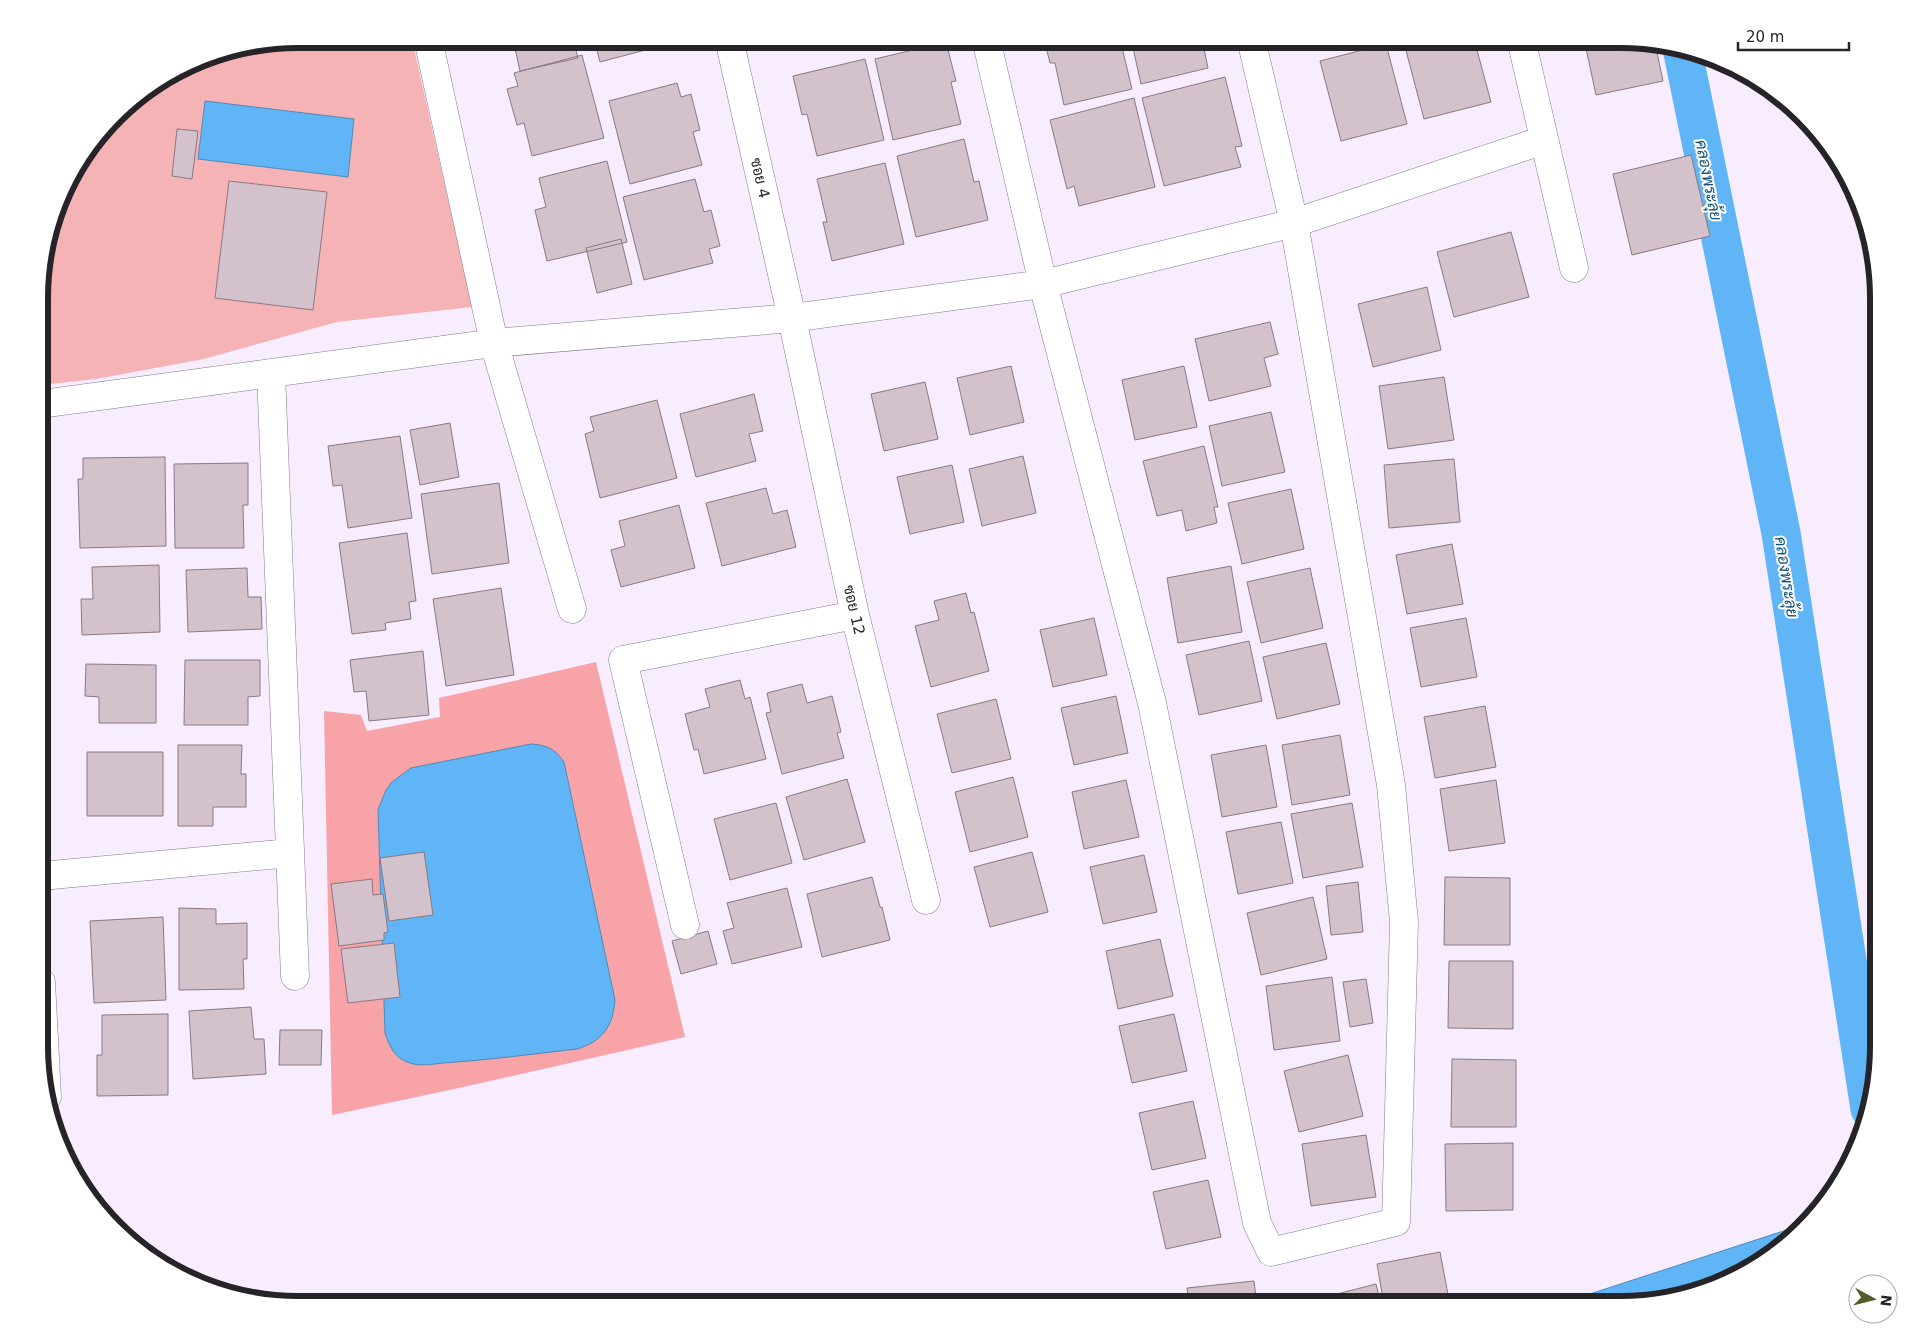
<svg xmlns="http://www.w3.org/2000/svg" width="1918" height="1344" font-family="'DejaVu Sans',Sarabun,sans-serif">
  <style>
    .green { fill: #f6b3b6 }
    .forest { fill: #f7a3a8 }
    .water { fill: #60b5f6; stroke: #4f89b8 }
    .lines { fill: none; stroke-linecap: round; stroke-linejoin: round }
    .canal { stroke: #60b5f6; stroke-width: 39 }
    .building { fill: #d3c1cb; stroke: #8a7982 }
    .street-casing { stroke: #847b8b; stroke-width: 29 }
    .street { stroke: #fff; stroke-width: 28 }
    .labels { text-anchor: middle; stroke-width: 4; stroke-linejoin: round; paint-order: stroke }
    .street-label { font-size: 15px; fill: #262329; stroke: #fff }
    .water-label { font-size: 16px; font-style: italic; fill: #0f507a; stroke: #fff }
    .rim { fill: none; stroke: #262329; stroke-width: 6 }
  </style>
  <rect width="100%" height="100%" fill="#f7edff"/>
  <!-- green -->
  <path class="green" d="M297,39H412L472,307L337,322L204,359L96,379L41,385V264L66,183L127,103L199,58Z"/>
  <!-- forest -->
  <path class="forest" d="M596,662L685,1037L459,1088L332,1115L324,711L361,715L367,731L440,717L439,698Z"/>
  <!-- water -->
  <path class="water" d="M205,101L354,119L348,177L198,159Z
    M531,744C547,745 555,749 564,762L615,1000C613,1026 603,1041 577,1049C533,1054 489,1060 444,1063C433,1064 418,1067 407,1062C394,1057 389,1045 385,1033L378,810L386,790L392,782L411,768Z
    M1808,1223L1791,1241L1735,1278L1687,1297L1621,1305H1556Z"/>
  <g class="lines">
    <!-- canal -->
    <path class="canal" d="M1682,48L1781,533L1870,1109"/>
  </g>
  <!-- building -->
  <path class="building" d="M513,39H573L578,58L520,71Z
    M594,39H667L668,44L600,62Z
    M1044,39H1120L1132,89L1064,105L1055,63H1050Z
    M1131,39H1202L1208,68L1141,84Z
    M1403,39H1474L1491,102L1424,119Z
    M1584,39H1637L1655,43L1663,81L1596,95Z
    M946,42L956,81L951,82L961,124L893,140L875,59Z
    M1386,44L1407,124L1341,141L1320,61Z
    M582,55L604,138L532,156L524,123L517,125L507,89L518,86L514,73Z
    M865,59L884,140L817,156L807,114L802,115L793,76Z
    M1225,77L1242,146L1235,147L1241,167L1164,186L1142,98Z
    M677,83L681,97L691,94L700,130L693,132L702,165L630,184L609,101Z
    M1134,98L1155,187L1079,206L1074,186L1067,189L1050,120Z
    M177,129L198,131L192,179L172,176Z
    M964,139L974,182L979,181L988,220L916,237L897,156Z
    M1691,155L1710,236L1632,255L1613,174Z
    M607,161L627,242L547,261L535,210L546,207L539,178Z
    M885,163L904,244L832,261L823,222H827L817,179Z
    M695,179L704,212L711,210L720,246L709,249L713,263L644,280L623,197Z
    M229,181L327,192L313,310L215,298Z
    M1511,232L1529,297L1454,317L1437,252Z
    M621,239L632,284L597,293L586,248Z
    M1427,287L1441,350L1373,367L1358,304Z
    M1270,322L1278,354L1264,358L1271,386L1209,401L1195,339Z
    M1011,366L1024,422L970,435L957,378Z
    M1184,366L1197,427L1135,440L1122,380Z
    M1444,377L1454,440L1388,449L1379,386Z
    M925,382L938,439L884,451L871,394Z
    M754,394L763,431L749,434L756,461L696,477L680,414Z
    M657,400L677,478L600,498L585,434L594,431L590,417Z
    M1271,412L1285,472L1222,486L1209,426Z
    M450,423L459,477L420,485L410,430Z
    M400,436L412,518L348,528L342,485L333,486L328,446Z
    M1204,446L1218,507H1214L1217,523L1186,531L1182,510L1157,516L1143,461Z
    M1023,456L1036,513L982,526L969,469Z
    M165,457L166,546L80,548L78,479H83V458Z
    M1454,459L1460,522L1389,528L1384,465Z
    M248,463V505H243L244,548H175L174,464Z
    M952,465L964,522L910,534L897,477Z
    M499,483L509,563L432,574L421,494Z
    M766,488L773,514L787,510L796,547L722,566L706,503Z
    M1291,489L1304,549L1242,564L1228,503Z
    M679,505L695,568L621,587L611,550L625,546L619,521Z
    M407,533L416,601L409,602L411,619L385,623L386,630L352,634L339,543Z
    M1452,544L1463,604L1407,614L1396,555Z
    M159,565L160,632L82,635L81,599H93L92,567Z
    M1231,566L1242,632L1178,643L1167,578Z
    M247,568L248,597H261L262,629L188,632L186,570Z
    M1310,568L1323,628L1261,643L1247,582Z
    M501,588L514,675L446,686L433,599Z
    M966,593L971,613L974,612L989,671L931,687L915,626L939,620L934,601Z
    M1094,618L1107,675L1053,687L1040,630Z
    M1466,618L1477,677L1421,687L1410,628Z
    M1249,641L1262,701L1199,715L1186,655Z
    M1326,643L1340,704L1277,719L1263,657Z
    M423,651L429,715L369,721L366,691L354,692L350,660Z
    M185,660H260V696L248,697V725H184Z
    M86,664L156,665V723H99V697L85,696Z
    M740,680L745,699L750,697L766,759L704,774L698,749L694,750L685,714L710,707L705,689Z
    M802,684L807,703L832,696L841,732L837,733L844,758L782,774L766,713L771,712L767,693Z
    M1116,696L1128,753L1074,765L1061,708Z
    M996,699L1011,759L952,773L937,714Z
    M1485,706L1496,767L1435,778L1424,717Z
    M1340,735L1350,795L1292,805L1282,745Z
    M178,745H242L241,774H246V807H213V826H178Z
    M1266,745L1277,807L1222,817L1211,755Z
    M87,752H163V816H87Z
    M1013,777L1028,837L970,852L955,792Z
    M847,779L865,842L804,860L786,797Z
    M1126,780L1139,837L1084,849L1072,792Z
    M1496,780L1505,843L1449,851L1440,789Z
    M776,803L792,863L730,880L714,819Z
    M1352,803L1363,867L1303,878L1291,814Z
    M1281,822L1293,883L1238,894L1226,832Z
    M424,852L433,915L389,921L380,858Z
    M1032,852L1048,912L990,927L974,867Z
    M1144,855L1157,912L1103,924L1090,867Z
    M872,877L880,907H882L890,940L822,957L807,894Z
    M1445,877L1510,878V945H1444Z
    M372,879L373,895L383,894L388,932L384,933V940L339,946L331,884Z
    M1358,882L1363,932L1331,935L1326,886Z
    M787,888L802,947L732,964L723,931L734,928L727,903Z
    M1313,897L1327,959L1261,975L1247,913Z
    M179,908L216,909V924L247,923V959H243L244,989L179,990Z
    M163,917L166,1000L94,1003L90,921Z
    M708,931L717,964L681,974L672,941Z
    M1160,939L1173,996L1118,1009L1106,951Z
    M394,943L400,997L348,1003L341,949Z
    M1449,961H1513V1029L1448,1028Z
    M1332,977L1340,1041L1274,1050L1266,986Z
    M1366,979L1373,1023L1350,1027L1343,982Z
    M251,1007L254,1039H264L266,1074L193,1079L189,1011Z
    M168,1014V1095L97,1096V1055H102V1015Z
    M1174,1014L1187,1071L1132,1083L1119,1026Z
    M280,1030H322L321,1065H279Z
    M1348,1055L1363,1116L1299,1132L1284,1071Z
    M1452,1059L1516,1060V1127H1451Z
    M1193,1101L1206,1158L1152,1170L1139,1113Z
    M1366,1135L1376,1197L1311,1206L1302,1144Z
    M1513,1143V1210L1446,1211L1445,1144Z
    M1208,1180L1221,1237L1166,1249L1153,1192Z
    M1440,1252L1450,1305H1384L1377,1264Z
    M1254,1281L1257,1305H1189L1187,1288Z
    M1376,1284L1381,1305H1336L1333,1295Z"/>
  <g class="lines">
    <defs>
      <path id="street" d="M428,39L494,343L572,609
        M729,39L792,318L855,615L926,900
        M986,39L1043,284L1152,703L1257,1223L1271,1252L1396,1222L1404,922L1391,785L1294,223L1251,39
        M1521,39L1574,268
        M271,373L295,976
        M41,404L494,343L792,318L1043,284L1294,223L1544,140
        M41,876L290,853
        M685,925L623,660L855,615
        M41,982L47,1097"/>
    </defs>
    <!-- street casing -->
    <use href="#street" class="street-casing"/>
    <!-- street -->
    <use href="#street" class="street"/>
  </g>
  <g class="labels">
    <!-- street labels -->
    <g class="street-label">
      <text transform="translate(760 178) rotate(77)" y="5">ซอย 4</text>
      <text transform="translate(854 610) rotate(77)" y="5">ซอย 12</text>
    </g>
    <!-- water labels -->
    <g class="water-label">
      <text transform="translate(1709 180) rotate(79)" y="6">คลองพระลุ้ย</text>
      <text transform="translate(1787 577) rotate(81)" y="6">คลองพระลุ้ย</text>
    </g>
  </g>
  <!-- crop -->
  <path d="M0 0H1918V1344H0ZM298 48H1620A250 250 0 0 1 1870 298V1046A250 250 0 0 1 1620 1296H298A250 250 0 0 1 48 1046V298A250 250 0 0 1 298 48Z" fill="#fff" fill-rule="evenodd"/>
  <path class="rim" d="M298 48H1620A250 250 0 0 1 1870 298V1046A250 250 0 0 1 1620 1296H298A250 250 0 0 1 48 1046V298A250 250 0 0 1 298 48Z"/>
  <!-- north arrow -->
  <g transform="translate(1873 1299) rotate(97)"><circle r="24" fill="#ffffff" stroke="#a8a7a9"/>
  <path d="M0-4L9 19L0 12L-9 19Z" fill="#555c2a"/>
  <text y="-8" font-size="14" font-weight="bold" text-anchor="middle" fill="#262329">N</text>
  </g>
  <!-- scale -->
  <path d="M1738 42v8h111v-8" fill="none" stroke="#262329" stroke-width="2.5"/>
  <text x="1746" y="42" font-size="15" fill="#262329" stroke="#ffffff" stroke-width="4" paint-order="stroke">20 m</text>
</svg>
